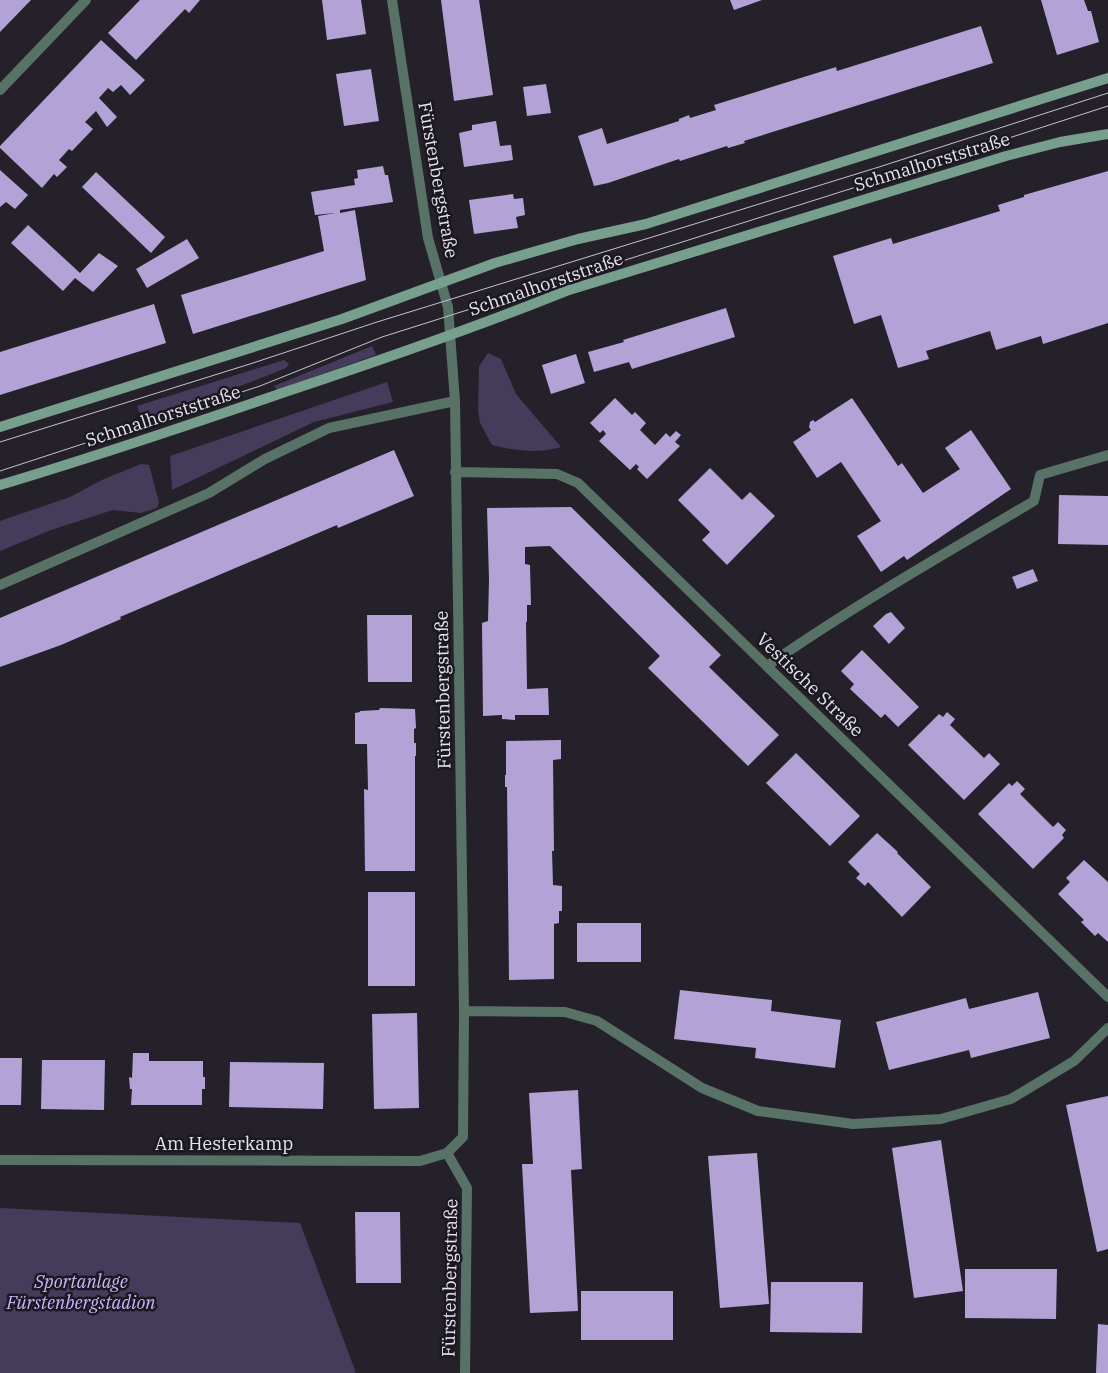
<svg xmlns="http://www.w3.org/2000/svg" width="1108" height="1373" font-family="'IBM Plex Serif',serif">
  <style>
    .green { fill: #453b5a }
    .building { fill: #b3a2d5 }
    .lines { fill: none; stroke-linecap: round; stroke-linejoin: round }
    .lane { stroke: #597267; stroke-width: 10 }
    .street { stroke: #597267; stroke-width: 10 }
    .secondary { stroke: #769f8e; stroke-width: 10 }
    .tram { stroke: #c6c4cb; stroke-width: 1 }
    .labels { text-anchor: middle; stroke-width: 5; stroke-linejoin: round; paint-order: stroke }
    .street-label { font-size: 18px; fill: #e6e4eb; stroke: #1b1821 }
    .park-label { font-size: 18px; font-style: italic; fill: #ccb3fd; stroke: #1b1821 }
  </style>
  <rect width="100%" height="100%" fill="#25212b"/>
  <!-- green -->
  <path class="green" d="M372,346L376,355L277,390L274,386Z
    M488,353L501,359L516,394L561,447C539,454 515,451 492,445L480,423L478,410L479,366Z
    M284,360L289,364L286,368L243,385L142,419L137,406Z
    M387,382L393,402L314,422L172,490L170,456Z
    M141,464L149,465L159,502L157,508L141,513L113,510L51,530L0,551V521L70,497L104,479Z
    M0,1208L300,1223L356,1373H0Z"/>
  <!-- building -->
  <path class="building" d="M0,0H31L0,32Z
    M140,0H200L189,13L185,9L136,60L108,33Z
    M322,0H361L366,34L327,40Z
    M441,0H479L493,95L454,101Z
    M730,0H762L734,10Z
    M1041,0H1084L1088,11H1091L1099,42L1057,55Z
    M981,26L993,63L744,141L745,143L728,148L727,146L680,161L679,159L608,183L594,186L578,136L602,128L607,144L679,121V119L689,115L690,118L716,110L714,105L836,67L837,71Z
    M101,40L145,80L130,95L121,85L113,92L108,88L99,98L117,117L107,127L96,111L85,122L93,129L72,151L69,149L59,160L67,167L57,177L54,174L42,188L0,148V146Z
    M371,69L379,121L344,126L336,74Z
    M546,84L551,113L527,116L523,87Z
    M496,121L500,146L511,145L513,160L464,167L459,133L472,130V125Z
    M383,166L385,175H388L393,202L340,210V213L355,210L366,280L193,334L181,295L324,251L318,216L335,213L315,215L311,192L355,185L354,179L358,178L357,170Z
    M0,170L28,195L15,209L6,202L0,207Z
    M1108,171V323L1043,344L1041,336L996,350L990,331L926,351L929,359L898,368L881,315L854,324L833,256L891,238L893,244L1000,211L998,205L1024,197V195Z
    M96,172L165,237L151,253L82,187Z
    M513,194L514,199L523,198L525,215L516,217L518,228L474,234L469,200Z
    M28,225L80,273L99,253L118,266L93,292L75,278L63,291L11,243Z
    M187,239L199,258L147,288L136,269Z
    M154,304L166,343L0,395V352Z
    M726,308L735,337L632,369L629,362L594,372L588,352L624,342L623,340Z
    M576,354L585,383L551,394L542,365Z
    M615,398L632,415L635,412L646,423L640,430L655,445L666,433L670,437L676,431L681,435L675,442L680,446L647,479L637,469L639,467L636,464L630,470L599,441L606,434L603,430L600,433L590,423Z
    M852,398L898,466L902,463L923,493L960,469L945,448L971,430L1011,489L907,560L904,556L881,572L857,536L881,521L841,462L817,478L793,442L811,430L809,427L810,422L813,420L815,422Z
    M394,450L414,496L338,528L337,525L120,617L121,619L61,645L0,667V618Z
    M710,468L742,500L750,492L775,516L727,565L702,540L710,532L678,500Z
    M1059,495L1108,496V545L1058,544Z
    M571,507L721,655L709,667L779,735L748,766L648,668L660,656L550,546L525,547V564L530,565L531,605H527V621L526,623L527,689L548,688L549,715H515V720L502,719V715L483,716L482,623L488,621L489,580L487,508Z
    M1033,569L1038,581L1017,589L1012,577Z
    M891,612L905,628L889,644L873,626L886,614Z
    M367,615H412V682H368Z
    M862,650L919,707L898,727L885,714L881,718L850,689L854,684L841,671Z
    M380,708L415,709L416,728L414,729V743H416V756H415V871H365L364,789L368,790L367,744H355V713L360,712V711L379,710Z
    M947,712L955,719L950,725L984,758L989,753L1000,764L964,800L908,745L939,714L943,717Z
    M561,740V759L553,760L554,851H552L553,885L562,886V911H559V923L554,924V979L509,980L507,787H505V775H506V741Z
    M796,753L860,816L830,846L766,783Z
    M1017,781L1025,789L1020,794L1053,827L1058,822L1066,830L1062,835L1064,838L1033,869L978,814L1009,783L1012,786Z
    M877,833L898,852L897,853L931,887L902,917L868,882L865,886L856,878L860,874L848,862Z
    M1084,860L1108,882V942L1098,933L1095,936L1081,922L1084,920L1058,894L1070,882L1066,878Z
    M368,892H415V986H368Z
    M577,923H641V962H577Z
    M680,990L772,1000L771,1011L841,1020L835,1068L755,1058L756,1048L674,1039Z
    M1038,992L1050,1038L971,1058L969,1050L889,1070L876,1022L966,998L969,1009Z
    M417,1013L419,1108L374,1109L372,1014Z
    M133,1053H149V1061H203V1077H205V1089H202V1105H131L132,1089H130L129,1077L132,1078Z
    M0,1058H22L21,1105H0Z
    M42,1060H105L104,1110L41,1109Z
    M230,1062L324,1063L323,1109L229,1107Z
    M578,1090L582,1169L571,1170L578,1311L530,1313L522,1164H533L529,1093Z
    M1108,1096V1249L1097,1252L1066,1105Z
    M941,1140L963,1291L914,1298L892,1148Z
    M757,1153L769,1304L720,1308L708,1156Z
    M355,1212H400L401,1283H356Z
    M965,1269H1057L1056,1319L965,1318Z
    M771,1282H863L862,1333L770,1332Z
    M581,1291H673V1340H581Z
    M1098,1324L1108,1325V1373H1096Z"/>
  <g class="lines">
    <!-- lane -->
    <path class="lane" d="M767,666C853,606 944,554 1034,501L1040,475L1108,455
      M447,1153L467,1188L465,1373"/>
    <!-- street -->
    <path class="street" d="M0,90L86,0
      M455,472L557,474L578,483L1108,997
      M0,585L209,493L265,459L329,428L455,401
      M464,1011L565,1012L597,1021L702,1088L758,1111L853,1124L941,1119L1011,1099L1074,1061L1108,1028
      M0,1160L420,1161L447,1153L463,1137L464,1011L455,401L448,307L428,238L392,0"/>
    <!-- secondary -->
    <path class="secondary" d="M0,427L342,319L495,263L578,239L646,224L1108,78
      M0,485C97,456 192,424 288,391C381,360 474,328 566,291L1006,156L1060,142L1108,134"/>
    <!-- tram -->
    <path class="tram" d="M0,442L253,363L377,322L879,167L1108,93
      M0,471L260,386L382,337L913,169L1108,106"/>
  </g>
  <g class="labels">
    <!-- street labels -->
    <g class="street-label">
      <text transform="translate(932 162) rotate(-17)" y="6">Schmalhorststraße</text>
      <text transform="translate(438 180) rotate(80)" y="6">Fürstenbergstraße</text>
      <text transform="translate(546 284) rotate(-19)" y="6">Schmalhorststraße</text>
      <text transform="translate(163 416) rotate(-18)" y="6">Schmalhorststraße</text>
      <text transform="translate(810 685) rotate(44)" y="6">Vestische Straße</text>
      <text transform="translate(443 690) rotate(-91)" y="6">Fürstenbergstraße</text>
      <text x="224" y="1150">Am Hesterkamp</text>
      <text transform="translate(450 1278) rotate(-89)" y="6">Fürstenbergstraße</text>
    </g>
    <!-- park labels -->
    <g class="park-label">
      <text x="81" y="1288">Sportanlage<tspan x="81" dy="21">Fürstenbergstadion</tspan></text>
    </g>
  </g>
</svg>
